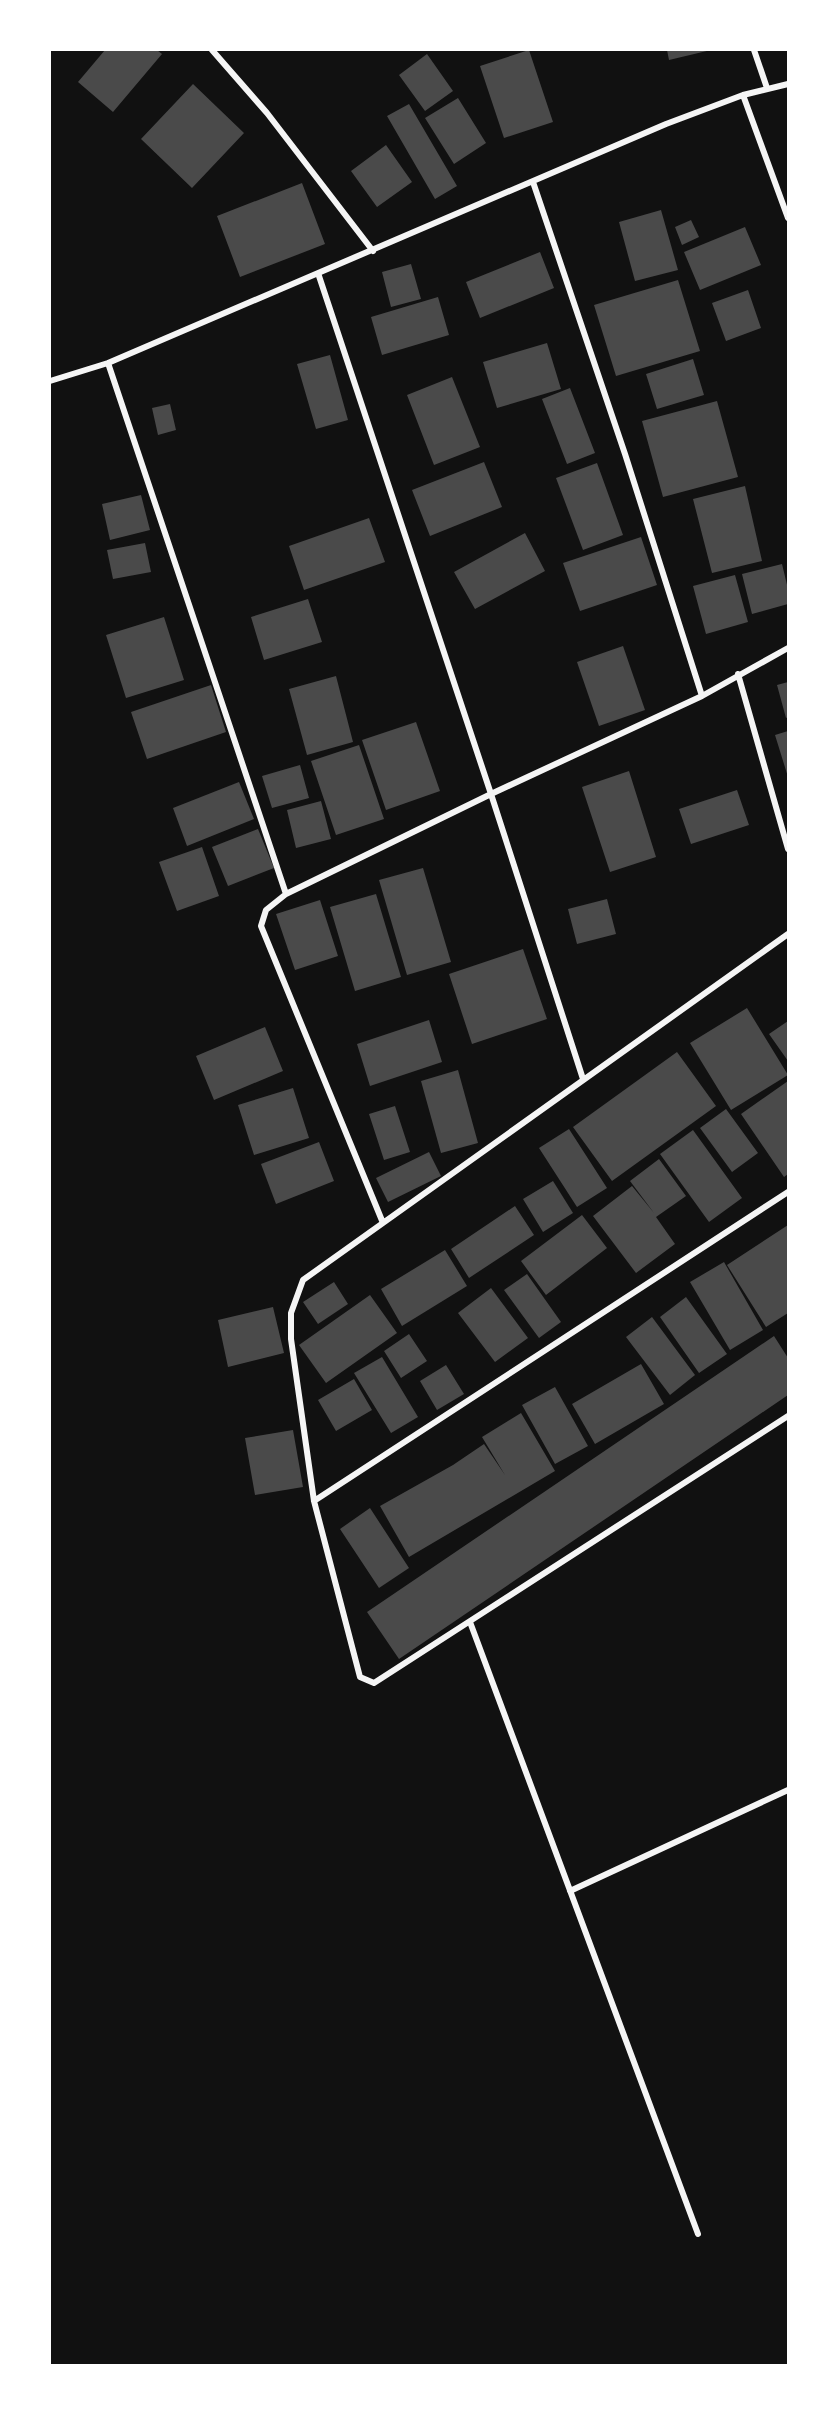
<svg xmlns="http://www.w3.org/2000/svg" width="838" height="2415" font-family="'Crimson Pro',serif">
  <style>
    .building { fill: #4a4a4a }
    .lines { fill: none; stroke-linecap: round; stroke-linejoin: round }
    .minor { stroke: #f5f5f5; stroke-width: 6 }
  </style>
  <rect width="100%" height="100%" fill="#111"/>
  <!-- building -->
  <path class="building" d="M105,50H157L162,54L113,112L78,82Z
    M529,50L553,122L504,138L480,66Z
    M667,50H711L669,60Z
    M427,54L453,91L425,111L399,75Z
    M193,84L244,133L192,188L141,139Z
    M458,98L486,143L454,164L425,118Z
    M409,104L457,186L435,199L387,116Z
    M386,145L412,182L377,207L351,171Z
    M302,183L325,244L240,277L217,216Z
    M661,210L678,270L635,281L619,222Z
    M691,220L699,237L682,245L675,227Z
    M745,227L761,265L700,290L684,252Z
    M540,252L554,288L480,318L466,282Z
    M411,264L421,299L391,307L382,272Z
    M678,280L700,351L616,376L594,305Z
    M748,290L761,328L726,341L712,303Z
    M438,297L449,335L382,355L371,317Z
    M547,343L561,389L497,408L483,362Z
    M330,355L348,420L316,429L297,364Z
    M693,359L704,395L657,409L646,374Z
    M452,377L480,447L434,465L407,395Z
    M570,388L595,453L567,464L542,399Z
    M717,401L738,477L663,497L642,421Z
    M170,404L176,430L158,435L152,408Z
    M484,462L502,507L430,536L412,490Z
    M597,463L623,535L583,550L556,478Z
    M745,486L762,561L712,573L693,499Z
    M141,495L150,530L110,540L102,504Z
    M369,518L385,562L304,590L289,546Z
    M525,533L545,571L475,609L454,572Z
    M641,537L657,585L580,611L563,563Z
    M145,543L151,572L113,579L107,550Z
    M782,564L788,589V604L752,614L742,574Z
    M735,575L748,622L706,634L693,586Z
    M308,599L322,642L264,660L251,617Z
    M164,617L184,680L126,698L106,635Z
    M623,646L645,710L599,726L577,662Z
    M336,676L353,742L307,755L289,689Z
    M788,682V717L786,718L777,685Z
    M211,685L226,732L147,759L131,712Z
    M416,722L440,791L386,810L362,740Z
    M788,731V777L775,735Z
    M359,745L384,819L336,835L311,761Z
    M300,765L309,798L272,808L262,776Z
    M629,771L656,857L610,872L582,787Z
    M239,782L254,819L187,846L173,808Z
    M737,790L749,825L691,844L679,809Z
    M321,801L331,839L296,848L287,810Z
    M258,829L274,868L228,886L212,847Z
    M202,847L219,896L177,911L159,862Z
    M423,868L451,962L407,975L379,880Z
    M376,894L401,977L355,991L330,907Z
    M607,899L616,934L577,944L568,909Z
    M320,900L338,956L295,970L276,914Z
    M523,949L547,1019L472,1044L449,974Z
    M747,1008L788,1075L731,1110L690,1043Z
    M429,1020L442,1062L370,1086L357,1044Z
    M788,1021V1061L769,1034Z
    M265,1027L283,1071L214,1100L196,1056Z
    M677,1052L716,1106L612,1181L573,1127Z
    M458,1070L478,1143L441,1153L421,1081Z
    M788,1081V1174L784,1177L741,1114Z
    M293,1088L309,1138L254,1155L238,1105Z
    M395,1106L410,1152L384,1160L369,1114Z
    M726,1109L758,1153L732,1172L700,1128Z
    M569,1129L607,1188L577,1207L539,1148Z
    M693,1130L742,1198L709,1222L660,1154Z
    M319,1142L334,1181L276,1204L261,1164Z
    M429,1152L441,1176L388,1202L376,1178Z
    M659,1159L686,1196L656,1217L675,1244L636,1273L593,1216L632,1186L654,1213L630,1181Z
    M553,1181L573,1213L543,1232L523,1199Z
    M515,1206L534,1235L469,1278L451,1249Z
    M582,1215L607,1248L546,1295L521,1261Z
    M788,1225V1313L766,1327L727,1265Z
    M445,1250L467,1286L402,1326L381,1289Z
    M724,1262L763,1330L730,1350L690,1282Z
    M527,1274L561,1322L539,1338L504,1290Z
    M334,1282L348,1304L318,1324L303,1302Z
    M491,1288L528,1338L495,1362L458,1313Z
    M370,1295L397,1333L326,1383L299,1345Z
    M686,1297L727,1354L699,1373L660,1317Z
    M273,1307L284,1353L228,1367L218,1320Z
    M652,1317L695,1375L670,1395L626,1337Z
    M409,1334L427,1361L401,1378L384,1351Z
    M774,1336L788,1358V1395L399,1659L367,1612Z
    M382,1357L418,1417L391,1433L354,1373Z
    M641,1364L664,1404L595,1444L572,1404Z
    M446,1365L464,1394L437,1410L420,1381Z
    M354,1379L372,1410L336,1431L318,1400Z
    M555,1387L588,1446L555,1464L522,1405Z
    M521,1413L555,1471L409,1557L380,1506L453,1465L484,1444L505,1475L482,1437Z
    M293,1430L303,1487L255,1495L245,1438Z
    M370,1508L409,1568L379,1588L340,1529Z"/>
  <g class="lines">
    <!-- minor -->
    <path class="minor" d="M212,50L267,113L373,251
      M754,50L767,88
      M743,95L788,218
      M533,182L625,454L702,696
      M318,273L491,794L583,1079
      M108,363L286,894L491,794L702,696L788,648
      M50,381L108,363L666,124L743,95L788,84
      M738,674L788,849
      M286,894L266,910L261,926L383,1223
      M788,934L303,1280L291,1313V1339L314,1501L360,1677L374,1683L788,1416
      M314,1501L788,1192
      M470,1622L698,2234
      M570,1891L788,1790"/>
  </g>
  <!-- border -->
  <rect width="838" height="2415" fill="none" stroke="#ffffff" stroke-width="102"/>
</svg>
